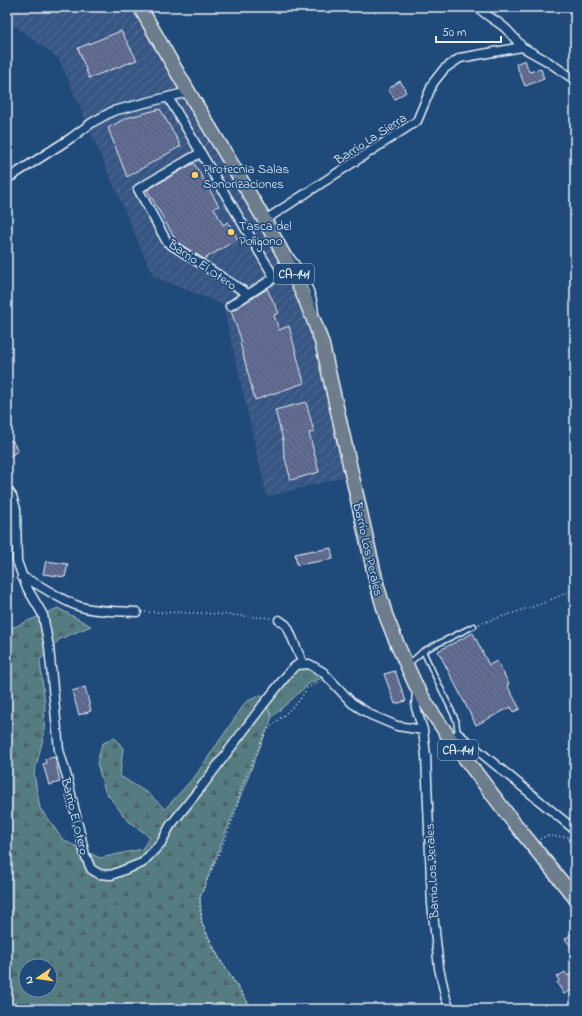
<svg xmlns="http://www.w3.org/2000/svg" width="582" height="1016" font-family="'Indie Flower',sans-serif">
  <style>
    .industrial { fill: url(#industrial-furrows) }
    .grass { fill: url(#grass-tufts); stroke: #9eb6bc }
    .forest { fill: url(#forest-firs); stroke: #9eb6bc; fill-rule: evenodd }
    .building { fill: url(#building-back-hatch); stroke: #e8f1f8 }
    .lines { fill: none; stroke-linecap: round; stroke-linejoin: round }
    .service-casing { stroke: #e8f1f8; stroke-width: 7 }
    .minor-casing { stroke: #e8f1f8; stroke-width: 11 }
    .primary-casing { stroke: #e8f1f8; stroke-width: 16 }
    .path { stroke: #e8f1f8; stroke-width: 1.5; stroke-dasharray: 1 3; stroke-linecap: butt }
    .service { stroke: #1f4a7a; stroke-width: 4 }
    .minor { stroke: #1f4a7a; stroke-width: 8 }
    .primary { stroke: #6d7d8c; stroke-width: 13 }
    .poi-dot { fill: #ffd166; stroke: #1f4a7a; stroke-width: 1.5 }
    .labels { text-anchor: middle; stroke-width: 3.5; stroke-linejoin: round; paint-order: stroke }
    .shield { fill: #1f4a7a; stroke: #acbfd2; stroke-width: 1 }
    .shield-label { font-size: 12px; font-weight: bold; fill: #e8f1f8 }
    .street-label { font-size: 13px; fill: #e8f1f8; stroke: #1f4a7a }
    .poi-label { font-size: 13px; fill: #e8f1f8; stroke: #1f4a7a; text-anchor: start }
  </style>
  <defs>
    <pattern id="industrial-furrows" width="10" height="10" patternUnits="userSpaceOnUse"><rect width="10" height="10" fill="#375784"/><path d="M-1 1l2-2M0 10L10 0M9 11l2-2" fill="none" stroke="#547096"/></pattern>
    <pattern id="grass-tufts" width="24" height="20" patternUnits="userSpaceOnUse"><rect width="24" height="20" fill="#557b81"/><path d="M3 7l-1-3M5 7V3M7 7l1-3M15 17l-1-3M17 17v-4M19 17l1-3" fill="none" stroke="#4e6468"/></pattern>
    <pattern id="forest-firs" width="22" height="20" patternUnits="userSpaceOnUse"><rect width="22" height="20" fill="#557b81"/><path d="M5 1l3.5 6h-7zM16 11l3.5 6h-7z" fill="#4e6468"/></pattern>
    <pattern id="building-back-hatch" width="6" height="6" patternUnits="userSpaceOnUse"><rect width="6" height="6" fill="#626d96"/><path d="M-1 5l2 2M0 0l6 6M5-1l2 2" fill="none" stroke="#53596c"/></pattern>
  </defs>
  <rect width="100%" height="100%" fill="#1f4a7a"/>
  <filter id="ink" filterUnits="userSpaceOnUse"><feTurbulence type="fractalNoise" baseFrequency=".025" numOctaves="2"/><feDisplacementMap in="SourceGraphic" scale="8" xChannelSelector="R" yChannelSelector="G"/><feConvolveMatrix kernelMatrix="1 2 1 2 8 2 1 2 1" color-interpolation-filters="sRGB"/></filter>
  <g filter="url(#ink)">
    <!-- industrial -->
    <path class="industrial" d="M7,7H133L287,273L305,314L320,355L347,476L267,497L223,305L153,276L59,59L7,20Z"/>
    <!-- grass -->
    <path class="grass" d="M299,668L312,669L325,677L311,682L272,717L266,705L293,672Z"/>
    <!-- forest -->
    <path class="forest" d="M58,608L91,626L60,639L40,660L45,705L44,735L34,774L40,808L63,840L100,858L142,849L150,837L127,820L105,791L97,763L102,744L114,737L123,748L120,776L149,794L165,809L196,775L246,702L260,695L272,717L200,897L202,924L222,963L252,1009H7V630ZM26,966H50V990H26Z"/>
    <!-- building -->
    <path class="building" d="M121,31L137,60L89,78L78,48Z
      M525,60L529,72L541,69L544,79L525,86L516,64Z
      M400,81L405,88L404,89L406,92L395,99L388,89Z
      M160,109L181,146L127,177L108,128L126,118Z
      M194,163L219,206L214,208L223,225L228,222L238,239L204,259L177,242L147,190Z
      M267,289L279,313L274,315L279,330L289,326L304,383L255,400L240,343L242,342L231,311Z
      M306,402L314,432L309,433L319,472L291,480L284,455L283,440L275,410Z
      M12,440L18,451L7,458V443Z
      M331,548L333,559L297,565L295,554L314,550L315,551Z
      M46,561L68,564L65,577L43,574Z
      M473,633L489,665L497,661L509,684L507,685L520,709L513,712L511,707L476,725L438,651Z
      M395,671L406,701L395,704L384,674Z
      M85,687L91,711L79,715L72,691Z
      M55,757L60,782L49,785L43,764L46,763L45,759Z
      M575,931V951L565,939Z
      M565,972L568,976L575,972V988L564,994L557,983L559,981L557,977Z"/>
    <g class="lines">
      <defs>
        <path id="service" d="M290,255C303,271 315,293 316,314
          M423,651L456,720L458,734
          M408,663L412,661L423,651L474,626"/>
        <path id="minor" d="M478,7C485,15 492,18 500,24C509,30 515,39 522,47
          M168,97L274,277
          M200,153L138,189L167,242L248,294
          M7,179L71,138L93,122L113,111L188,92
          M265,220L417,121L433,83L444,69L460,58L522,47L547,61L575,80
          M230,306L291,267
          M7,489L12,496L16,509L17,561L26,586L43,615L49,647L59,750L67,777L85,855L91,869L99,874L111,875L142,863L161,843L170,826L202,786L263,705L291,670L297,665L309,664L323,672L352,703L371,715L397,726L423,730
          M22,577C42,585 58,599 78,606C95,612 119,611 137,612
          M279,620L286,625L288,628L303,664
          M417,689L416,708L423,730L426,756L432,904L439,968L446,999L450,1009
          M451,740L458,734L575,830"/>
        <path id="primary" d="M140,7C167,55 195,104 224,151C261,214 299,274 322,343L377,585L386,616L398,646L417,688L431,711L451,740L511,819L575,898"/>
      </defs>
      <!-- service casing -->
      <use href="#service" class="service-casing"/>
      <!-- minor casing -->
      <use href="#minor" class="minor-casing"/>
      <!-- primary casing -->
      <use href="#primary" class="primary-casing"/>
      <!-- path -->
      <path class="path" d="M497,13L503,7
        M145,612L203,613L271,618
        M479,624L541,604L575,589
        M540,839L546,836L570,837
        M252,1009L215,952L202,924L200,908V897L224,842L236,811L241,787L264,736L270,727L282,717L299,701L307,688L321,681"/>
      <!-- service -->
      <use href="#service" class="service"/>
      <!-- minor -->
      <use href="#minor" class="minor"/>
      <!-- primary -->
      <use href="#primary" class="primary"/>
    </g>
  </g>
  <!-- markers -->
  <g class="poi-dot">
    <circle cx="195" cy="175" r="4"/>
    <circle cx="231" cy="232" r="4"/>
  </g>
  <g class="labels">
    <!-- shield labels -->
    <g class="shield">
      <rect x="274" y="264" width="40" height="20" rx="3"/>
      <rect x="438" y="740" width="40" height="20" rx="3"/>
    </g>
    <g class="shield-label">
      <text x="294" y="278">CA-141</text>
      <text x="458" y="754">CA-141</text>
    </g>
    <!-- street labels -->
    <g class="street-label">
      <text transform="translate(370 138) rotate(-33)" y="5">Barrio La Sierra</text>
      <text transform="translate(203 264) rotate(34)" y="5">Barrio El Otero</text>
      <text transform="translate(369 549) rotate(77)" y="5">Barrio Los Perales</text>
      <text transform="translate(76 816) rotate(76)" y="5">Barrio El Otero</text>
      <text transform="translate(431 871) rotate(-93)" y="5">Barrio Los Perales</text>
    </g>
    <!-- poi labels -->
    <g class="poi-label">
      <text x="203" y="173">Pirotecnia Salas<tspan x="203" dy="15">Sonorizaciones</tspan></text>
      <text x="239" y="230">Tasca del<tspan x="239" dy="15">Polígono</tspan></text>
    </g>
  </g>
  <!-- margin -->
  <rect width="582" height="1016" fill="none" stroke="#1f4a7a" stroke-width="24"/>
  <rect x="12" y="12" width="558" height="992" fill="none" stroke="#e8f1f8" stroke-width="1.5" filter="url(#ink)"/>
  <!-- north arrow -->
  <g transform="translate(38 978) rotate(257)"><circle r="19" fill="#1f4a7a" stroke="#6f8dac"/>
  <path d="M0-3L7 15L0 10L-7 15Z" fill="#ffd166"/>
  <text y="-6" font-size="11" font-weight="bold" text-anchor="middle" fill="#e8f1f8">N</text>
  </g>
  <!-- scale -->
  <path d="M436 36v6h65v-6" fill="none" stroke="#e8f1f8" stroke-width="2"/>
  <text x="442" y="36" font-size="12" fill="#e8f1f8" stroke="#1f4a7a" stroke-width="3" paint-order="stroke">50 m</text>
</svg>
